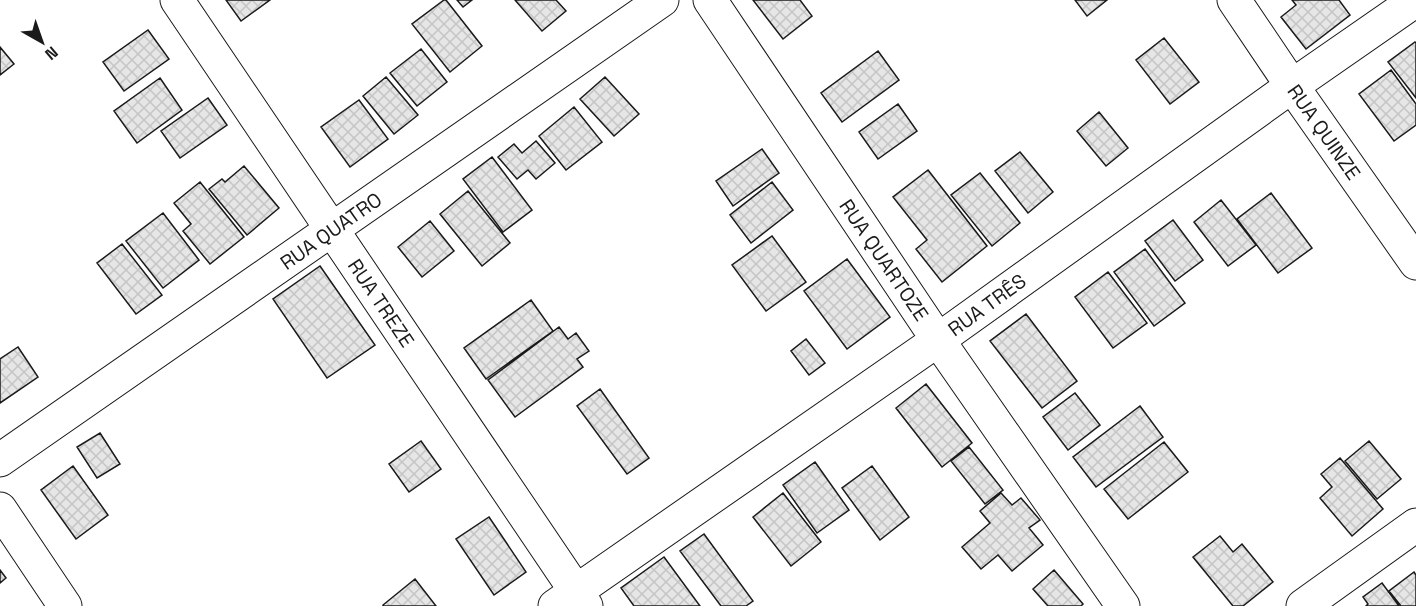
<svg xmlns="http://www.w3.org/2000/svg" width="1416" height="606" font-family="'Space Grotesk',sans-serif">
  <style>
    .building { fill: url(#building-cross-hatch); stroke: #1a1a1a; stroke-width: 1.5 }
    .lines { fill: none; stroke-linecap: round; stroke-linejoin: round }
    .minor-casing { stroke: #1a1a1a; stroke-width: 35 }
    .minor { stroke: #fff; stroke-width: 33 }
    .labels { text-anchor: middle; stroke-width: 4.5; stroke-linejoin: round; paint-order: stroke }
    .street-label { font-size: 20px; fill: #1a1a1a; stroke: #fff }
  </style>
  <defs>
    <pattern id="building-cross-hatch" width="8" height="8" patternUnits="userSpaceOnUse" patternTransform="scale(1.5)"><rect width="8" height="8" fill="#e6e6e6"/><path d="M0 0l8 8M0 8l8-8" fill="none" stroke="#c5c5c5"/></pattern>
  </defs>
  <rect width="100%" height="100%" fill="#fff"/>
  <!-- building -->
  <path class="building" d="M226,0H270L241,21Z
    M444,0H446L482,46L450,72L412,24Z
    M457,0H472L463,7Z
    M515,0H556L566,11L542,31Z
    M753,0H800L812,16L783,39Z
    M1075,0H1107L1087,16Z
    M1292,0H1339L1350,15L1306,49L1281,17L1296,5Z
    M148,30L169,59L124,91L103,62Z
    M1164,38L1199,82L1170,104L1136,60Z
    M1415,42L1416,43V98L1388,62Z
    M0,47L14,64L0,75Z
    M421,49L447,82L417,106L390,73Z
    M878,51L899,80L842,122L821,93Z
    M1391,70L1416,104V125L1394,141L1359,94Z
    M386,77L418,115L394,134L363,96Z
    M605,77L639,114L614,136L580,99Z
    M160,78L182,110L137,143L114,111Z
    M208,98L227,125L180,158L161,131Z
    M359,100L388,139L350,167L321,127Z
    M898,104L917,131L878,159L859,132Z
    M574,107L602,142L566,170L539,136Z
    M1099,112L1128,148L1106,166L1077,131Z
    M536,141L555,163L536,179L528,170L517,179L498,157L514,144L522,153Z
    M762,149L779,173L733,206L716,181Z
    M1020,152L1053,192L1028,213L995,171Z
    M492,157L532,210L503,232L463,179Z
    M244,166L279,208L247,235L209,189L222,179L225,182Z
    M928,170L987,246L942,282L916,249L927,240L893,197Z
    M980,173L1020,223L992,246L951,195Z
    M200,182L244,237L210,264L183,231L191,224L174,203Z
    M772,182L793,210L751,243L730,215Z
    M468,191L510,243L482,266L440,214Z
    M1271,193L1312,248L1278,273L1237,219Z
    M1221,200L1256,245L1228,266L1194,222Z
    M163,213L199,260L163,288L126,241Z
    M1173,220L1203,260L1175,281L1145,241Z
    M430,221L454,251L422,277L398,247Z
    M772,236L806,282L766,311L732,265Z
    M122,244L162,295L136,314L97,263Z
    M1145,249L1185,303L1154,326L1114,272Z
    M847,259L890,317L847,349L804,291Z
    M320,266L375,345L327,378L273,299Z
    M1108,272L1147,323L1113,348L1075,297Z
    M531,300L553,331L486,379L464,348Z
    M1026,314L1077,381L1042,408L990,341Z
    M559,327L568,339L576,333L589,351L577,359L583,367L515,417L488,380Z
    M806,339L825,363L809,375L791,351Z
    M18,347L38,377L0,403V359Z
    M926,384L972,443L942,467L896,408Z
    M600,389L649,458L627,474L577,406Z
    M1075,393L1100,425L1068,450L1043,417Z
    M1140,406L1163,437L1096,487L1073,457Z
    M100,433L120,464L97,478L77,447Z
    M421,441L441,469L409,492L389,464Z
    M1369,441L1401,479L1377,499L1345,461Z
    M1164,442L1188,472L1128,519L1104,489Z
    M969,447L1003,490L985,504L951,461Z
    M1340,458L1383,509L1352,536L1320,498L1332,487L1321,474Z
    M815,462L849,510L817,533L783,485Z
    M73,466L108,515L76,539L41,490Z
    M872,466L909,517L880,540L842,488Z
    M783,493L821,542L791,566L753,517Z
    M1001,493L1012,505L1021,498L1040,520L1029,528L1043,545L1012,571L998,555L981,569L962,547L990,523L980,511Z
    M489,517L526,572L494,595L456,539Z
    M704,534L753,601L746,606H721L680,551Z
    M1220,536L1233,552L1242,544L1273,582L1243,606H1233L1193,557Z
    M664,557L700,606H634L621,588Z
    M0,570L6,578L0,583Z
    M1054,570L1083,604L1081,606H1048L1033,589Z
    M1414,572L1416,575V606H1401L1389,591Z
    M415,579L436,606H383V605Z
    M1382,583L1399,606H1366L1368,604L1363,597Z"/>
  <g class="lines">
    <defs>
      <path id="minor" d="M177,0L586,606
        M710,0L938,340L1123,606
        M1234,0L1292,86L1416,263
        M0,460L662,0
        M0,509L65,606
        M555,606L938,340L1292,86L1416,0
        M1303,606L1416,525"/>
    </defs>
    <!-- minor casing -->
    <use href="#minor" class="minor-casing"/>
    <!-- minor -->
    <use href="#minor" class="minor"/>
  </g>
  <g class="labels">
    <!-- street labels -->
    <g class="street-label">
      <text transform="translate(1324 132) rotate(55)" y="7">RUA QUINZE</text>
      <text transform="translate(331 231) rotate(-35)" y="7">RUA QUATRO</text>
      <text transform="translate(884 260) rotate(56)" y="7">RUA QUARTOZE</text>
      <text transform="translate(381 303) rotate(56)" y="7">RUA TREZE</text>
      <text transform="translate(987 305) rotate(-36)" y="7">RUA TRÊS</text>
    </g>
  </g>
  <!-- north arrow -->
  <g transform="translate(42 42) rotate(140)" stroke="#ffffff" stroke-width="4.5" paint-order="stroke">
  <path d="M0-4.5L10 22L0 15L-10 22Z" fill="#1a1a1a"/>
  <text y="-9" font-size="16" font-weight="bold" text-anchor="middle" fill="#1a1a1a">N</text>
  </g>
</svg>
